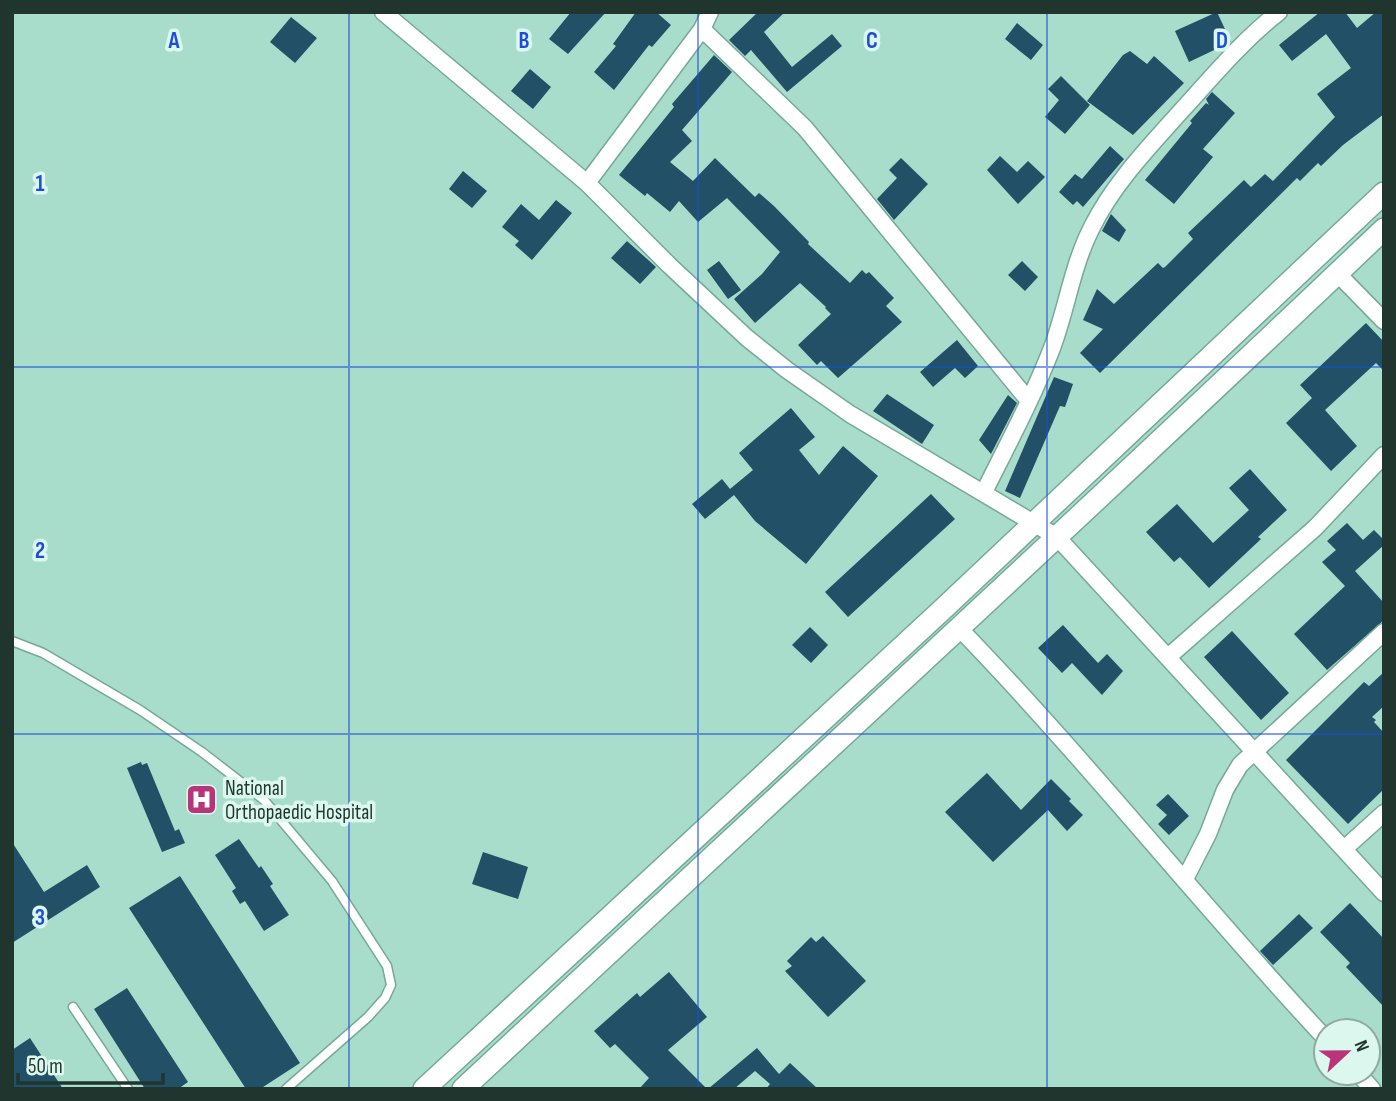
<svg xmlns="http://www.w3.org/2000/svg" width="1396" height="1101" font-family="'Sofia Sans Condensed',sans-serif">
  <style>
    .building { fill: #225066 }
    .lines { fill: none; stroke-linecap: round; stroke-linejoin: round }
    .service-casing { stroke: #75a998; stroke-width: 11 }
    .minor-casing { stroke: #75a998; stroke-width: 19 }
    .secondary-casing { stroke: #75a998; stroke-width: 24 }
    .service { stroke: #fff; stroke-width: 8 }
    .minor { stroke: #fff; stroke-width: 16 }
    .secondary { stroke: #fff; stroke-width: 21 }
    .grid { fill: none; stroke: #1d4ed8; stroke-width: 2; stroke-opacity: 0.55 }
    .labels { text-anchor: middle; stroke-width: 7; stroke-linejoin: round; paint-order: stroke }
    .poi-label { font-size: 21px; fill: #1f352e; stroke: #dcf7ed; text-anchor: start }
    .grid-label { font-size: 23px; text-anchor: middle; font-weight: bold; fill: #1d4ed8; stroke: #dcf7ed; stroke-width: 7; stroke-linejoin: round; paint-order: stroke }
  </style>
  <rect width="100%" height="100%" fill="#a7ddca"/>
  <!-- building -->
  <path class="building" d="M571,12H606L568,54L549,39Z
    M636,12H656L671,25L652,47L649,45L614,90L594,72L616,46L613,44Z
    M758,12H785L764,32L792,67L832,34L842,46L787,92L751,50L745,56L729,40Z
    M1217,12L1231,42L1189,62L1175,31Z
    M1320,12H1345L1357,28L1376,12H1384V114L1343,145L1321,166L1318,163L1300,181L1297,178L1100,373L1080,353L1103,329L1083,320L1097,289L1114,304L1158,263L1163,268L1165,267L1193,239L1188,233L1244,180L1251,187L1265,174L1273,181L1335,117L1317,94L1351,68L1326,34L1292,61L1279,45Z
    M291,17L317,38L295,63L270,42Z
    M1017,23L1043,45L1031,60L1005,39Z
    M1130,51L1147,64L1154,56L1184,83L1133,135L1087,101L1123,55Z
    M714,55L732,72L682,130L692,141L670,162L693,181L715,158L755,197L759,193L774,206L809,242L808,244L850,283L862,270L866,274L869,272L894,298L886,306L902,322L838,378L821,361L817,365L798,345L831,314L825,308L826,307L800,283L755,323L734,299L762,274L780,252L727,198L698,222L679,201L670,212L647,193L645,196L619,175L674,107L672,104Z
    M530,69L551,87L533,109L511,91Z
    M1061,76L1090,105L1065,134L1045,117L1059,100L1048,89Z
    M1212,92L1235,113L1203,149L1213,157L1174,204L1145,180L1192,123L1190,121L1206,103L1209,105L1206,99Z
    M1110,146L1124,159L1083,207L1077,201L1073,205L1059,192L1075,174L1082,179Z
    M1000,156L1017,172L1028,161L1045,177L1018,204L987,170Z
    M901,158L928,184L894,220L877,199L897,178L889,170Z
    M463,171L487,191L472,208L449,189Z
    M556,200L572,213L532,260L515,245L519,241L502,227L521,204L539,220Z
    M1111,214L1126,230L1119,242L1102,231Z
    M627,241L656,267L640,284L611,258Z
    M719,261L741,290L728,299L707,270Z
    M1022,261L1038,277L1025,291L1008,275Z
    M1366,323L1384,342V371L1376,363L1325,410L1357,446L1331,471L1286,423L1312,398L1300,385Z
    M957,340L978,366L965,378L955,368L933,387L920,372Z
    M1054,377L1073,384L1065,407L1060,406L1020,498L1005,491Z
    M887,394L934,425L922,444L873,411Z
    M1008,395L1017,403L991,454L979,440Z
    M791,408L815,437L799,450L819,475L843,446L878,476L806,564L755,521L734,495L705,519L692,504L722,479L730,489L753,470L739,453Z
    M1250,469L1287,510L1258,537L1261,539L1209,588L1180,557L1174,562L1146,532L1177,504L1213,543L1249,510L1229,488Z
    M931,494L955,519L848,617L825,592Z
    M1347,523L1363,540L1374,530L1384,540V545L1355,571L1384,603V620L1327,670L1294,634L1345,586L1322,562L1336,550L1327,541Z
    M1063,625L1098,663L1107,654L1123,671L1102,695L1072,663L1062,673L1038,648Z
    M810,627L828,645L811,663L792,645Z
    M1232,631L1289,693L1261,720L1204,657Z
    M1384,672V706L1372,717L1376,720L1374,722L1384,733V789L1348,824L1286,760L1364,682L1369,686Z
    M141,762L142,765L147,763L175,831L179,829L185,843L162,852L127,768Z
    M987,773L1021,810L1051,779L1071,799L1069,801L1083,815L1067,831L1048,810L993,862L945,812Z
    M1168,794L1189,816L1169,835L1158,824L1167,815L1156,805Z
    M239,839L259,868L261,866L273,884L270,886L289,915L264,931L245,901L240,904L232,891L236,888L215,855Z
    M12,842L44,892L87,865L100,887L12,943Z
    M483,852L528,867L518,899L472,884Z
    M180,876L300,1063L260,1089H246L129,908Z
    M1350,903L1384,939V1007L1346,967L1350,963L1320,932Z
    M1299,914L1313,928L1273,965L1260,951Z
    M823,936L866,981L828,1017L785,971L792,966L787,961L811,937L816,942Z
    M669,972L707,1017L668,1050L707,1089H639L649,1078L615,1044L610,1048L594,1031L637,993L640,997Z
    M127,988L188,1082L178,1089H145L94,1009Z
    M30,1038L63,1089H12V1050Z
    M757,1048L779,1074L790,1063L818,1089H766L770,1084L755,1071L734,1089H708Z"/>
  <g class="lines">
    <defs>
      <path id="service" d="M12,641L43,653L140,710L202,752L264,800L332,881L387,966L391,985L385,998L368,1017L286,1089
        M73,1007L128,1089"/>
      <path id="minor" d="M383,12L587,183L669,265L747,338L787,370L850,414L1057,537L1384,893
        M702,29L805,128L1029,401
        M587,183L702,29L710,12
        M1337,273L1384,321
        M984,492C1008,444 1033,397 1052,348C1067,308 1072,266 1092,227C1114,183 1149,147 1182,110C1213,76 1242,41 1279,12
        M958,627C1086,759 1200,904 1326,1039
        M1168,657L1315,528L1384,455
        M1344,849L1384,813
        M1185,879L1208,834L1225,790L1240,765L1384,632
        M1358,1073L1372,1089"/>
      <path id="secondary" d="M424,1089L943,609L1384,193
        M463,1089C770,802 1080,519 1384,229"/>
    </defs>
    <!-- service casing -->
    <use href="#service" class="service-casing"/>
    <!-- minor casing -->
    <use href="#minor" class="minor-casing"/>
    <!-- secondary casing -->
    <use href="#secondary" class="secondary-casing"/>
    <!-- service -->
    <use href="#service" class="service"/>
    <!-- minor -->
    <use href="#minor" class="minor"/>
    <!-- secondary -->
    <use href="#secondary" class="secondary"/>
  </g>
  <!-- grid -->
  <path class="grid" d="M349,12V1089M698,12V1089M1047,12V1089M12,367H1384M12,734H1384"/>
  <!-- icons -->
  <defs>
    <symbol id="hospital-square" viewBox="-11 -11 22 22"><rect x="-9" y="-9" width="18" height="18" rx="4" fill="#b8357b" stroke="#dcf7ed"/><path d="M-5-5h3v3.5h4V-5h3V5h-3V1.5h-4V5h-3Z" fill="#fff"/></symbol>
  </defs>
  <g fill-rule="evenodd">
    <use href="#hospital-square" x="184" y="782" width="35" height="35"/>
  </g>
  <g class="labels">
    <!-- poi labels -->
    <g class="poi-label">
      <text x="225" y="795">National<tspan x="225" dy="24">Orthopaedic Hospital</tspan></text>
    </g>
  </g>
  <g class="grid-label">
    <text x="174" y="48">A</text>
    <text x="524" y="48">B</text>
    <text x="872" y="48">C</text>
    <text x="1222" y="48">D</text>
    <text x="40" y="191">1</text>
    <text x="40" y="558">2</text>
    <text x="40" y="925">3</text>
  </g>
  <!-- border -->
  <rect width="1396" height="1101" fill="none" stroke="#1f352e" stroke-width="28"/>
  <!-- north arrow -->
  <g transform="translate(1347 1052) rotate(68)"><circle r="33" fill="#dcf7ed" stroke="#90a9a1" stroke-width="2"/>
  <path d="M0-5L12 26L0 18L-12 26Z" fill="#b8357b"/>
  <text y="-10" font-size="19" font-weight="bold" text-anchor="middle" fill="#1f352e">N</text>
  </g>
  <!-- scale -->
  <path d="M18 1073v10h145v-10" fill="none" stroke="#1f352e" stroke-width="3.5"/>
  <text x="28" y="1073" font-size="21" fill="#1f352e" stroke="#dcf7ed" stroke-width="5" paint-order="stroke">50 m</text>
</svg>
